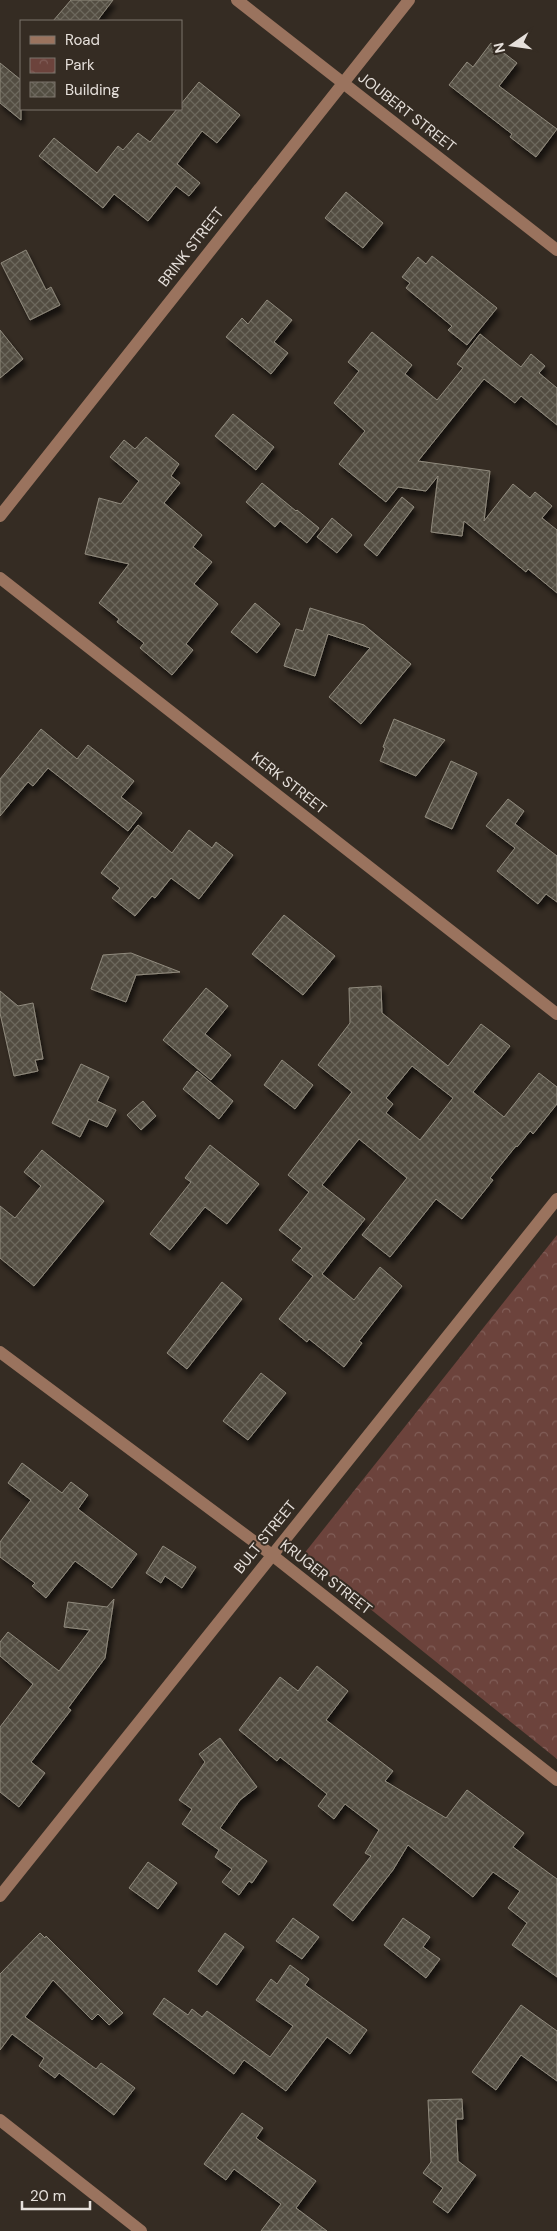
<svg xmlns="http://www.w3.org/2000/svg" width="557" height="2231" font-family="'DM Sans',sans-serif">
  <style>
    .park { fill: url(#park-crowns) }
    .building { fill: url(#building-cross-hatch); stroke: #918b7e; fill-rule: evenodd; filter: url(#shadow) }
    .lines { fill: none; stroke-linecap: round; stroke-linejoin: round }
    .minor { stroke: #9a735e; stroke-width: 12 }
    .labels { text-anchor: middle; stroke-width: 4; stroke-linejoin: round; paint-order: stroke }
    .street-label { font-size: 15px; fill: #e6e0db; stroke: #352c23 }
  </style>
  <defs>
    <pattern id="park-crowns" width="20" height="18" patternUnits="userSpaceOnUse" patternTransform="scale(1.25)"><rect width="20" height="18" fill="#6c433c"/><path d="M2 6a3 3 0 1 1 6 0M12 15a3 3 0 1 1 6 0" fill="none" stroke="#815e58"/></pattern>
    <pattern id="building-cross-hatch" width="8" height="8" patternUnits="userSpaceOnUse" patternTransform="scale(1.25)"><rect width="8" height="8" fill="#534e42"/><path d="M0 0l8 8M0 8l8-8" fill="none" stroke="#6c675d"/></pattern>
    <filter id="shadow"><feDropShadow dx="3" dy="5.5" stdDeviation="2.5" flood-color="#0009"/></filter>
  </defs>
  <rect width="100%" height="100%" fill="#352c23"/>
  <!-- park -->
  <path class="park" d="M557,1235V1759L303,1555Z"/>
  <!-- building -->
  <path class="building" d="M71,0H113L97,21H53Z
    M491,43L517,63L499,86L557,129L536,157L510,137L512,134L449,85L467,62L473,67Z
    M0,63L21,80V120L0,103Z
    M199,82L240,115L217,143L202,131L177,164L200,183L189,196L176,186L148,221L114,194L103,208L39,156L54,138L97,173L118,146L123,150L138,133L150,142L177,109H181V104Z
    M346,192L383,223L363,248L325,218Z
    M26,250L46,290L51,287L60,305L30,320L1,263Z
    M432,256L497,308L467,345L448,330L452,326L406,288L410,283L402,277L418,257L426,264Z
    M267,300L292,320L274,342L288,353L271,374L226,337L242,318L248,324Z
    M0,330L23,359L0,378Z
    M372,332L412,365L405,374L437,400L463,368L457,364L480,334L521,367L531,354L545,366L539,373L557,388V425L521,396L515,403L484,379L418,461L490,471L484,521L513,484L530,498L535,492L552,506L542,518L557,530V593L528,569L526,572L464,521L462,536L431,532L438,476L426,491L398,487L386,502L339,464L365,431L334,403L359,371L348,362Z
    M233,414L274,447L256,470L215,436Z
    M146,437L179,464L171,476L180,483L164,503L202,535L193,547L212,562L194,584L218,604L186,644L193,650L172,675L140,648L144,643L117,622L119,619L99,603L129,564L85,554L99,498L121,504L139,481L110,457L124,440L135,449Z
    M262,483L296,511L297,510L319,528L307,543L280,521L275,527L246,502Z
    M402,497L414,507L377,556L364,545Z
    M332,518L352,535L337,553L317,537Z
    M255,603L280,624L257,653L231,632Z
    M310,608L364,625L411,664L361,724L329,697L370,648L328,634L315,676L284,666L296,629L303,631Z
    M394,719L445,740L416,776L380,761L385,748L383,747Z
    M41,729L77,759L88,745L134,781L121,797L142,813L128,831L48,768L33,786L28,782L0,816V779Z
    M451,761L477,773L452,829L425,817Z
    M508,799L524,811L515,824L557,856V902L546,894L538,904L497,871L515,848L486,826Z
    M138,825L172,853L189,830L212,848L216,842L233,855L199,899L171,878L155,898L152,896L135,916L112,898L120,888L101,873Z
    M284,915L335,956L303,995L252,954Z
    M131,953L180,972L136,975L126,1002L91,989L103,955Z
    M381,986L382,1013L448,1066L481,1024L510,1046L473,1092L504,1117L539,1073L557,1087V1104L533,1134L530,1131L517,1147L516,1146L490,1178L493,1180L462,1219L436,1199L390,1257L362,1235L407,1178L359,1139L322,1185L365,1219L322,1274L354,1300L380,1267L402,1286L359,1341L362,1343L344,1367L309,1339L307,1342L279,1319L313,1276L292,1260L302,1248L279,1230L309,1192L288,1175L352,1092L318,1065L350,1023L349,988ZM412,1066L453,1098L420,1140L386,1113L393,1104L386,1098Z
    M206,988L228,1006L205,1034L231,1055L211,1080L163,1040Z
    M0,991L18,1006L33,1003L43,1059L35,1060L38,1071L14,1076L0,1013Z
    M282,1060L313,1085L295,1109L264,1085Z
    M81,1064L109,1077L97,1101L116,1110L107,1127L89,1119L80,1137L52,1123Z
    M197,1071L233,1101L219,1119L183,1089Z
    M143,1101L156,1116L141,1130L127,1115Z
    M210,1145L259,1184L227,1224L205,1207L170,1250L150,1234L191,1182L185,1178Z
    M42,1150L104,1201L34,1286L0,1258V1206L15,1218L41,1186L24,1172Z
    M222,1282L242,1299L187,1369L167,1353Z
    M261,1373L286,1393L248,1440L223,1421Z
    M22,1463L62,1493L71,1482L88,1495L78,1509L137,1554L112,1588L75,1561L46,1598L32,1586L35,1583L0,1557V1542L31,1500L8,1483Z
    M163,1546L196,1567L182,1588L165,1576L161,1583L146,1573Z
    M114,1599L105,1658L68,1708L71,1710L31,1762L45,1773L19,1807L0,1792V1727L33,1684L0,1656V1642L8,1632L59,1671L90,1630L64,1627L68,1602L107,1607Z
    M317,1666L348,1691L326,1720L393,1771L385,1781L446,1818L467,1790L524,1833L513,1847L557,1879V1977L512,1945L527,1923L508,1908L520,1891L493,1872L473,1897L408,1845L393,1870L353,1921L333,1905L371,1856L365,1853L379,1830L345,1804L334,1819L318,1806L327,1794L280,1757L277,1761L239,1730L280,1677L298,1691Z
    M220,1738L257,1787L240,1800L220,1828L267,1861L252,1883L249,1881L239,1895L222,1882L232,1869L215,1857L219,1850L182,1824L192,1809L179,1800L205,1762L199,1754Z
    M148,1862L177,1883L158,1909L129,1888Z
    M293,1918L319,1937L302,1959L276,1941Z
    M403,1918L430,1937L423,1947L440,1959L426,1978L384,1945Z
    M40,1933L45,1938L46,1936L123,2013L109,2025L98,2014L92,2020L53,1980L25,2017L96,2069L101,2063L135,2088L114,2115L59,2073L55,2078L39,2066L44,2058L12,2034L0,2050V1974Z
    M225,1933L244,1947L217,1985L198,1971Z
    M290,1965L309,1979L305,1985L367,2030L350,2054L327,2037L286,2091L244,2060L234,2074L153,2014L164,1998L188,2015L192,2009L202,2017L207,2011L270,2057L293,2026L256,2000L271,1979L277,1984Z
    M521,2005L557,2031V2081L521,2055L496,2090L472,2072Z
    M462,2099L463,2119H456L458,2161L476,2175L448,2213L433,2202L443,2188L423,2173L431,2162L428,2100Z
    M242,2113L263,2128L256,2138L316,2181L296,2208L327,2231H261L281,2204L234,2169L226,2180L204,2164Z"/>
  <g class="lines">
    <!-- minor -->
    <path class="minor" d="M237,0L557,250
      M0,516L409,0
      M0,578L557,1014
      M0,1352L272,1555L557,1780
      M0,1896L557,1199
      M0,2120L141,2231"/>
  </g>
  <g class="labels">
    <!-- street labels -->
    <g class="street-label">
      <text transform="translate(407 112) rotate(38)" y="5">JOUBERT STREET</text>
      <text transform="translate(191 247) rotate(-52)" y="5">BRINK STREET</text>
      <text transform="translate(289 783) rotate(38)" y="5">KERK STREET</text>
      <text transform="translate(265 1537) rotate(-51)" y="5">BULT STREET</text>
      <text transform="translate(326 1577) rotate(38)" y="5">KRUGER STREET</text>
    </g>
  </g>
  <!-- legend -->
  <rect x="20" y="20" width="162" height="90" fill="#352c23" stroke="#7c746d"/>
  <rect x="30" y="36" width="25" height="8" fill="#9a735e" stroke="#7c746d"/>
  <text x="65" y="45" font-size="15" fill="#e6e0db">Road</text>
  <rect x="30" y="58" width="25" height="15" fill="url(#park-crowns)" stroke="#7c746d"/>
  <text x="65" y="70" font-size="15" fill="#e6e0db">Park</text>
  <rect x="30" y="82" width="25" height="15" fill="url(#building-cross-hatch)" stroke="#7c746d"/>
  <text x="65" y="95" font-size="15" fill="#e6e0db">Building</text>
  <!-- north arrow -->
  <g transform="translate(512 45) rotate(257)" stroke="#352c23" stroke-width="4" paint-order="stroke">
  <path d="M0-4L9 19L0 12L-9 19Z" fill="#e6e0db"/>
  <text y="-8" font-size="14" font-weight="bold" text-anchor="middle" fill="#e6e0db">N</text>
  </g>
  <!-- scale -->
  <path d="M22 2201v8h68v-8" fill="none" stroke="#e6e0db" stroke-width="2.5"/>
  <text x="30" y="2201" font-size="15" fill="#e6e0db" stroke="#352c23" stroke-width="4" paint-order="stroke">20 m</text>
</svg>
